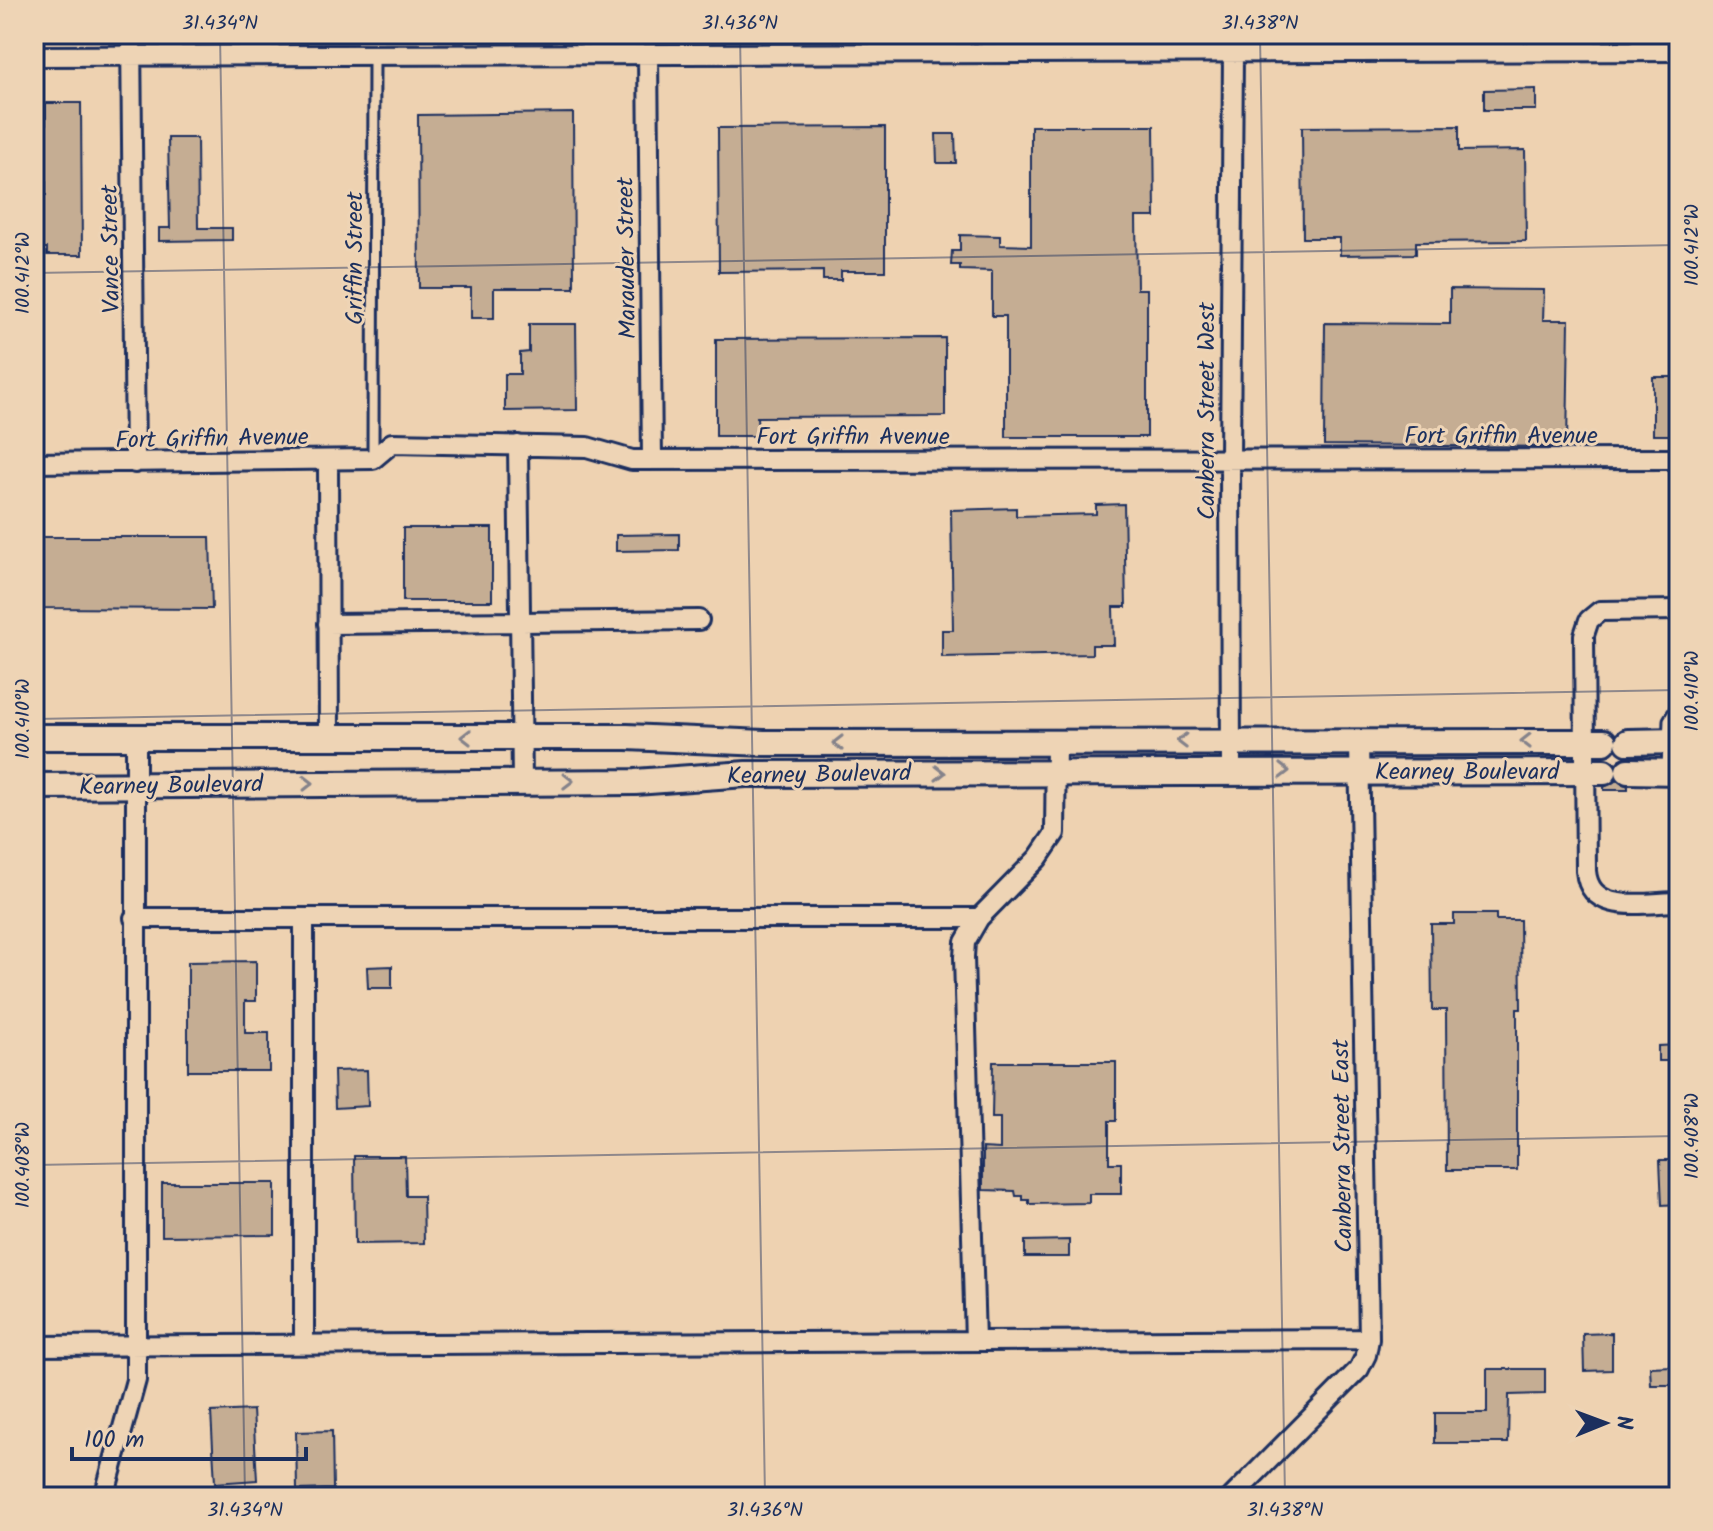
<svg xmlns="http://www.w3.org/2000/svg" width="1713" height="1531" font-family="Kalam,sans-serif">
  <style>
    .building { fill: #c5ad93; stroke: #1b2f5e; stroke-width: 2 }
    .lines { fill: none; stroke-linecap: round; stroke-linejoin: round }
    .lane-casing { stroke: #1b2f5e; stroke-width: 15 }
    .street-casing { stroke: #1b2f5e; stroke-width: 24 }
    .secondary-casing { stroke: #1b2f5e; stroke-width: 30 }
    .lane { stroke: #eed4b5; stroke-width: 9 }
    .street { stroke: #eed4b5; stroke-width: 18 }
    .secondary { stroke: #eed4b5; stroke-width: 24 }
    .oneway { stroke: #84828a }
    .ticks { fill: none; stroke: #1b2f5e; stroke-width: 2; stroke-opacity: 0.45 }
    .labels { text-anchor: middle; stroke-width: 6; stroke-linejoin: round; paint-order: stroke }
    .street-label { font-size: 24px; fill: #1b2f5e; stroke: #eed4b5 }
    .neatline { fill: none; stroke: #1b2f5e; stroke-width: 3 }
    .ticks-label { font-size: 20px; text-anchor: middle; fill: #1b2f5e }
  </style>
  <rect width="100%" height="100%" fill="#eed2b1"/>
  <filter id="ink" filterUnits="userSpaceOnUse"><feTurbulence type="fractalNoise" baseFrequency=".0125" numOctaves="2"/><feDisplacementMap in="SourceGraphic" scale="16" xChannelSelector="R" yChannelSelector="G"/><feConvolveMatrix kernelMatrix="1 2 1 2 8 2 1 2 1" color-interpolation-filters="sRGB"/></filter>
  <g filter="url(#ink)">
    <!-- building -->
    <path class="building" d="M1536,89V110H1484V90Z
      M46,103H81L82,255H47V248H34V195H46Z
      M573,113L574,288H494V318H471V288H419L418,115Z
      M1031,126H1154L1155,217H1136L1137,289H1147V437H1006V316H992V271L960,270V265H951L952,251H960V235L1000,236V245L1031,246Z
      M1459,126V151L1525,150L1526,241L1416,242V254L1340,255V238H1303L1302,127Z
      M885,127V271H841V280H823V271L719,272L718,128Z
      M936,134H955L956,163H937Z
      M168,138H197L198,228H232V240L159,241V228H170Z
      M1450,289L1544,290L1543,320H1569L1567,447L1324,445L1325,323L1450,324Z
      M529,324H576L577,410L505,411V374H520V353L529,352Z
      M945,338V416L757,417L758,436H716V339Z
      M1653,377H1679V435H1653Z
      M1124,504L1126,607H1113L1114,645H1092V654L942,657V630H953L951,510L1016,508V516L1096,514V505Z
      M403,528H492V601H403Z
      M679,534V550L616,551V535Z
      M34,537H210L212,609L34,608Z
      M1617,780L1628,786V790H1604V787Z
      M1454,914H1496V920H1520L1521,1009H1517V1170H1447L1446,1010H1432L1431,924H1454Z
      M256,961V1001H245V1033H269V1071H188V962Z
      M392,966V988H368L367,967Z
      M1679,1045V1061H1658V1046Z
      M993,1062H1116V1121H1109V1163H1121V1194H1089V1203L1029,1204V1200H1023V1196H1016L1015,1191L983,1190V1148L1000,1149V1118H992Z
      M367,1070L368,1106L335,1108L334,1071Z
      M354,1156H405L406,1196H423L424,1243L355,1244Z
      M1660,1160H1679V1204L1662,1205Z
      M162,1183H275V1235L162,1236Z
      M1069,1240V1257H1025V1241Z
      M1612,1333V1370L1584,1371L1583,1334Z
      M1672,1366L1673,1385H1651L1650,1367Z
      M1487,1369H1545V1394L1509,1395L1508,1443H1435V1413H1487Z
      M253,1410L257,1480L215,1483L211,1412Z
      M332,1431L333,1489L297,1490L296,1432Z"/>
    <g class="lines">
      <defs>
        <path id="lane" d="M373,457L374,56
          M1667,769L1669,720L1679,704"/>
        <path id="street" d="M131,34L135,463
          M648,55L652,460
          M34,56L1679,51
          M518,445L522,781
          M328,460L329,737
          M34,463L373,459L392,443L587,447L632,460L1679,459
          M1679,610L1600,611L1589,620L1584,635L1586,871C1590,916 1646,902 1679,902
          M328,624L699,620
          M1231,771L1230,459L1233,52
          M134,918H979
          M304,919V1343
          M975,1341L964,957L965,942L979,918L1038,858L1055,833L1056,743
          M34,1346L1369,1339
          M104,1497L136,1380V736
          M1232,1497L1359,1369L1366,1355L1369,1339L1359,741"/>
        <path id="secondary" d="M34,737H627L764,743L1604,742
          M1628,742L1679,741
          M1628,771L1679,772
          M34,786L635,782L746,774L1604,772"/>
      </defs>
      <!-- lane casing -->
      <use href="#lane" class="lane-casing"/>
      <!-- street casing -->
      <use href="#street" class="street-casing"/>
      <!-- secondary casing -->
      <use href="#secondary" class="secondary-casing"/>
      <!-- lane -->
      <use href="#lane" class="lane"/>
      <!-- street -->
      <use href="#street" class="street"/>
      <!-- secondary -->
      <use href="#secondary" class="secondary"/>
    </g>
    <!-- one-way arrows -->
    <defs><path id="oneway-chevron" d="M-2-3.5L2.5 0L-2 3.5" fill="none" stroke-width="1.6" stroke-linecap="round" stroke-linejoin="round" transform="scale(2)"/></defs>
    <g class="oneway">
      <use href="#oneway-chevron" transform="translate(466 737) rotate(180)"/>
      <use href="#oneway-chevron" transform="translate(1182 741) rotate(179)"/>
      <use href="#oneway-chevron" transform="translate(1526 741) rotate(-180)"/>
      <use href="#oneway-chevron" transform="translate(838 743) rotate(-180)"/>
      <use href="#oneway-chevron" transform="translate(1284 771)"/>
      <use href="#oneway-chevron" transform="translate(940 773)"/>
      <use href="#oneway-chevron" transform="translate(568 781) rotate(1)"/>
      <use href="#oneway-chevron" transform="translate(308 783) rotate(-1)"/>
    </g>
  </g>
  <!-- ticks -->
  <path class="ticks" d="M220,34L245,1497M740,34L765,1497M1260,34L1285,1497M34,273L1679,245M34,719L1679,690M34,1165L1679,1136"/>
  <g class="labels">
    <!-- street labels -->
    <g class="street-label">
      <text transform="translate(110 249) rotate(-91)" y="8">Vance Street</text>
      <text transform="translate(354 258) rotate(-90)" y="8">Griffin Street</text>
      <text transform="translate(626 258) rotate(-91)" y="8">Marauder Street</text>
      <text transform="translate(1206 411) rotate(-90)" y="8">Canberra Street West</text>
      <text x="1501" y="443">Fort Griffin Avenue</text>
      <text x="853" y="444">Fort Griffin Avenue</text>
      <text transform="translate(212 438) rotate(-1)" y="8">Fort Griffin Avenue</text>
      <text x="1467" y="779">Kearney Boulevard</text>
      <text transform="translate(819 774) rotate(-1)" y="8">Kearney Boulevard</text>
      <text transform="translate(171 785) rotate(-1)" y="8">Kearney Boulevard</text>
      <text transform="translate(1342 1146) rotate(-91)" y="8">Canberra Street East</text>
    </g>
  </g>
  <!-- margin -->
  <rect width="1713" height="1531" fill="none" stroke="#eed4b5" stroke-width="88"/>
  <!-- north arrow -->
  <g transform="translate(1605 1423) rotate(89)" stroke="#eed4b5" stroke-width="6" paint-order="stroke">
  <path d="M0-6L14 30L0 20L-14 30Z" fill="#1b2f5e"/>
  <text y="-12" font-size="22" font-weight="bold" text-anchor="middle" fill="#1b2f5e">N</text>
  </g>
  <!-- scale -->
  <path d="M72 1447v12h234v-12" fill="none" stroke="#1b2f5e" stroke-width="4"/>
  <text x="84" y="1447" font-size="24" fill="#1b2f5e" stroke="#eed4b5" stroke-width="6" paint-order="stroke">100 m</text>
  <rect x="44" y="44" width="1625" height="1443" class="neatline"/>
  <g class="ticks-label">
    <text x="220" y="29">31.434°N</text>
    <text x="740" y="29">31.436°N</text>
    <text x="1260" y="29">31.438°N</text>
    <text transform="translate(1691 245) rotate(-90)" y="7">100.412°W</text>
    <text transform="translate(22 273) rotate(-90)" y="7">100.412°W</text>
    <text transform="translate(1691 691) rotate(-90)" y="7">100.410°W</text>
    <text transform="translate(22 719) rotate(-90)" y="7">100.410°W</text>
    <text transform="translate(1691 1136) rotate(-90)" y="7">100.408°W</text>
    <text transform="translate(22 1165) rotate(-90)" y="7">100.408°W</text>
    <text x="245" y="1516">31.434°N</text>
    <text x="765" y="1516">31.436°N</text>
    <text x="1285" y="1516">31.438°N</text>
  </g>
</svg>
